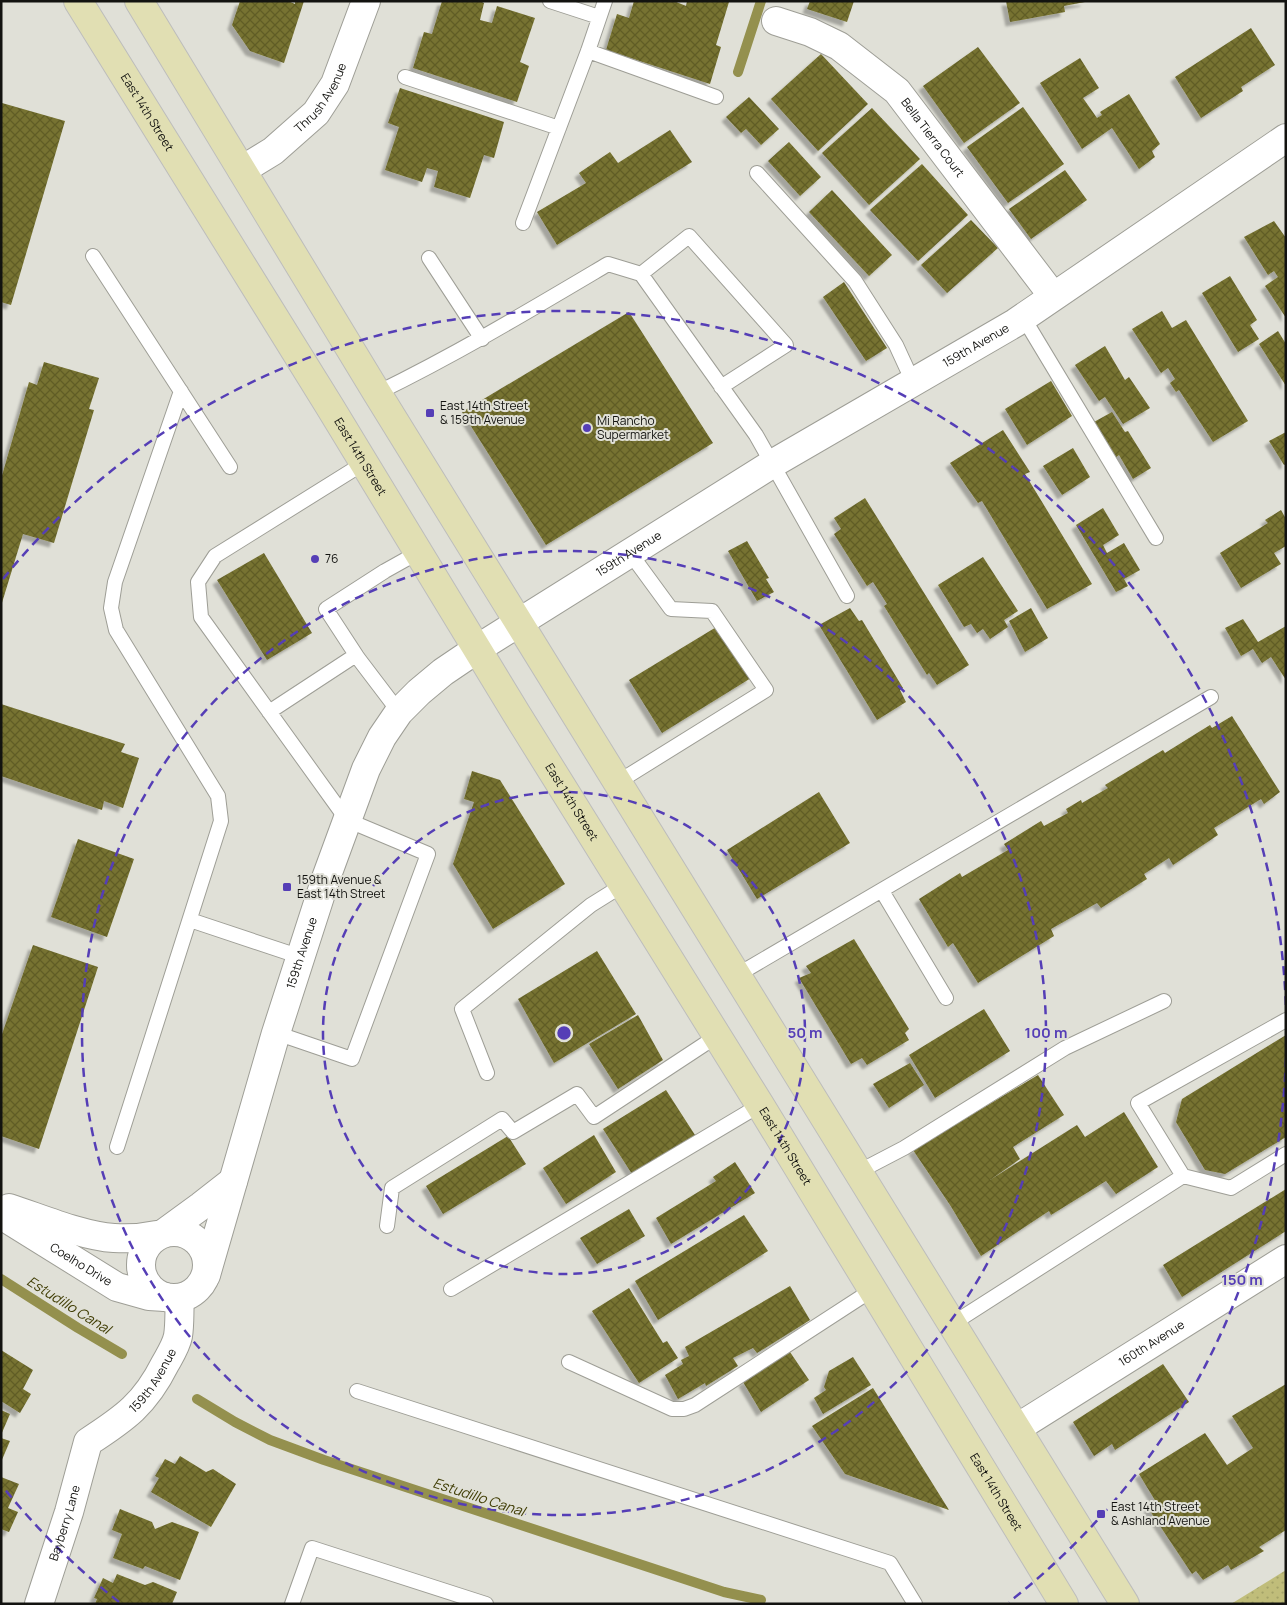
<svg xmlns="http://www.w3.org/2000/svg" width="1287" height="1605" font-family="Manrope,sans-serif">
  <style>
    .park { fill: url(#park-dots) }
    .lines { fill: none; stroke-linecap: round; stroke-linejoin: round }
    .stream { stroke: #94904e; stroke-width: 10 }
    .building { fill: url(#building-cross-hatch); filter: url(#shadow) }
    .service-casing { stroke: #9e9e96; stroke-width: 16 }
    .minor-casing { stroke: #9e9e96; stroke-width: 30 }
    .tertiary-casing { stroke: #9e9e96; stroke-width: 30 }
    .primary-casing { stroke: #bdbdbc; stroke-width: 30 }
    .service { stroke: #fff; stroke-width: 14 }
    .minor { stroke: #fff; stroke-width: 28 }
    .tertiary { stroke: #fff; stroke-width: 28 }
    .primary { stroke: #e1dfb3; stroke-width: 28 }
    .ring { fill: none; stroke: #553eb6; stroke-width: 2.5; stroke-dasharray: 9 6 }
    .poi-dot { fill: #553eb6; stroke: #e0e0d7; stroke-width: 2 }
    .labels { text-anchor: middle; stroke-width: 4; stroke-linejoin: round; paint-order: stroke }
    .street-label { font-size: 12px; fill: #131310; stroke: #e0e0d7 }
    .poi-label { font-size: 12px; fill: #131310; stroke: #e0e0d7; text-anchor: start }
    .water-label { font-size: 14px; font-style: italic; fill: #413e06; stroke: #e0e0d7 }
    .centre { fill: #553eb6; stroke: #e0e0d7; stroke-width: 2.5 }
    .ring-label { font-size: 15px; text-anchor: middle; font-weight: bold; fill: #553eb6; stroke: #e0e0d7; stroke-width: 4; stroke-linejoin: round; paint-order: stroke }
  </style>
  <defs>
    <pattern id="park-dots" width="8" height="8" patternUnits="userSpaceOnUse" patternTransform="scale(1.25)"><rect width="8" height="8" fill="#c0bd7a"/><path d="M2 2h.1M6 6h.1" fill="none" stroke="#a4a268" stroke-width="1.8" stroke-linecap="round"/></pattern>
    <pattern id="building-cross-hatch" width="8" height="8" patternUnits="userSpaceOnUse" patternTransform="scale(1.25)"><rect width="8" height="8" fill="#777330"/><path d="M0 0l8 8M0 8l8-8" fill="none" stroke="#605d27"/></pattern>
    <filter id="shadow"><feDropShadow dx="-4.5" dy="4.5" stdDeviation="1" flood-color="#0004"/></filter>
  </defs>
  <rect width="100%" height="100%" fill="#e0e0d7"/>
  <!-- park -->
  <path class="park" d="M1286,1570V1604H1231Z"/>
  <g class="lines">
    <!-- stream -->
    <path class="stream" d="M738,72L761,1
      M1,1279L78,1328L122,1354
      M197,1399L235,1422L270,1440L324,1460L724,1592L761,1600"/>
  </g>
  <!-- building -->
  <path class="building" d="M240,1H288L295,4V1H304L284,63L250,51L232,25Z
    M442,1H480L484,3L480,20L492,23L497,6L535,18L520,62L529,66L517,102L413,68L424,32L432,34Z
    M634,1H674L686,6L687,1L729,2L716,45L721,47L710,84L606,50L617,14L629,18Z
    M810,1H854L847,22L807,9Z
    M1006,1H1085V2L1064,6L1065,12L1010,22Z
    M1251,28L1275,65L1241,87L1243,91L1201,118L1175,77Z
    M978,47L1020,103L964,143L923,86Z
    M821,54L868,104L818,151L771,99Z
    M1080,58L1099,88L1083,98L1097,118L1102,115L1100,112L1129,94L1160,144L1152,151L1155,157L1139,169L1112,128L1082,149L1040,83Z
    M400,88L504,122L494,158L484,155L470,198L434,187L438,171L427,168L422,182L385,170L399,127L388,123Z
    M749,97L779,129L761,145L746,129L741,133L726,117Z
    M2,103L65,121L11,305L1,302Z
    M1023,107L1064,164L1008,203L967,147Z
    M872,108L920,159L869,205L822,153Z
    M670,130L692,162L557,245L537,212L586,183L579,173L610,152L618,163Z
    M789,142L821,177L800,196L768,161Z
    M922,164L968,215L918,261L870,210Z
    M1065,170L1087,200L1031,239L1009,209Z
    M832,190L892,255L869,276L809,212Z
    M971,220L998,248L947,293L921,265Z
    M1274,221L1286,238V318L1265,286L1278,277L1274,271L1268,275L1244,237Z
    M1230,276L1257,320L1250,325L1259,339L1238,352L1202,293Z
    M844,282L887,348L866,361L823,297Z
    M1162,311L1172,328L1186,320L1248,421L1213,442L1179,390L1176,392L1170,383L1175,379L1168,368L1161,373L1132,329Z
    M629,312L713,443L546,545L462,412Z
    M1278,331L1286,344V386L1259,344Z
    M1105,346L1125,380L1129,377L1150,408L1123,424L1105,397L1099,401L1075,365Z
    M44,362L99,378L89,409L94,410L54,543L23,534L1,606V479L29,382L37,385Z
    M1051,381L1072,416L1027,445L1005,409Z
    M1112,412L1125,432L1128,431L1151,468L1133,479L1119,455L1115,458L1094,422Z
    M1003,430L1030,472L1025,474L1092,584L1047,609L982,501L978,503L950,463Z
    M1286,432V464L1284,465L1269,441Z
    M1073,448L1090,477L1062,495L1043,466Z
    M865,498L969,665L937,685L929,673L927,675L884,606L887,604L873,582L867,586L834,534L841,529L834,518Z
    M1103,508L1119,535L1103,545L1107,553L1124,543L1140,570L1124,579L1128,586L1116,592L1076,525Z
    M1281,510L1286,519V546L1274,553L1281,564L1241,588L1220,553L1268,523L1265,520Z
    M747,541L769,578L766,579L774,592L757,601L728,551Z
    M264,553L312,633L267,660L217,580Z
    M983,557L1018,611L1004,620L1008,627L990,639L983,629L977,633L971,624L964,627L938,585Z
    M850,608L859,621L862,620L903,688L900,690L906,702L877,720L819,625Z
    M1031,608L1048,638L1025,652L1009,621Z
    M1243,619L1258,642L1286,626V680L1271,657L1262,663L1253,649L1241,656L1225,628Z
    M718,626L751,678L662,733L629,680Z
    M1,704L125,744L121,752L139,758L123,808L104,801L102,810L1,776Z
    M1232,716L1280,792L1264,804L1261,799L1214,828L1218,835L1173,865L1169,858L1144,874L1147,879L1101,908L1097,903L1051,929L1054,936L978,983L953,943L948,947L919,899L960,873L962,877L1008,850L1004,844L1041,821L1044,826L1068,813L1066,809L1081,800L1082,803L1108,788L1105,785L1163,750L1165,753L1210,725L1212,728Z
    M472,771L500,780L565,884L493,929L453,864L474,802L464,799Z
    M819,792L850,843L757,899L727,850Z
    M78,839L134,859L107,937L51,917Z
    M854,939L909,1029L905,1033L909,1040L867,1065L862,1058L851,1064L799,978L811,973L806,966Z
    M33,945L98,967L39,1149L1,1136V1037Z
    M597,951L636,1014L554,1063L518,999Z
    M984,1009L1010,1051L935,1098L909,1055Z
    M638,1015L663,1060L618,1089L589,1044Z
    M1286,1035V1137L1225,1174L1205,1170L1176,1122L1182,1099Z
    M910,1063L924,1085L889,1108L873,1084Z
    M1038,1075L1064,1115L1013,1147L1020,1159L990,1180L1077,1125L1085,1137L1124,1112L1158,1167L1116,1194L1106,1181L1051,1215L1049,1211L981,1256L950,1205L913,1150Z
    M666,1090L695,1135L632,1174L603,1129Z
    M594,1135L616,1172L566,1204L543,1168Z
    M508,1136L526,1164L443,1214L426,1186Z
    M735,1162L755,1193L671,1244L656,1218L716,1181L713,1177Z
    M1286,1189V1231L1182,1297L1163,1265Z
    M629,1209L645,1236L597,1264L580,1238Z
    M744,1215L768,1251L658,1320L635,1281Z
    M790,1286L810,1320L757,1353L753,1348L733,1358L738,1366L706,1386L705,1383L678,1399L665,1375L683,1364L681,1360L689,1356L685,1347Z
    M629,1288L663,1343L667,1341L678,1358L639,1383L592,1311Z
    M1,1350L33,1370L23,1389L31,1394L20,1413L1,1401Z
    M790,1352L809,1380L761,1412L743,1382Z
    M853,1357L871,1385L823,1414L814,1398L826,1390L824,1387L829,1371Z
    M1163,1364L1189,1402L1115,1450L1112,1444L1094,1456L1073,1422Z
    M1286,1384V1530L1259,1547L1264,1551L1231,1570L1228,1565L1203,1580L1196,1571L1192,1574L1148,1508L1156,1502L1139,1474L1205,1433L1227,1465L1253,1448L1232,1416Z
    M873,1388L949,1510L845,1474L812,1426Z
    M1,1410L10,1414L1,1435Z
    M1,1438L10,1441L1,1462Z
    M180,1456L206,1472L213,1469L236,1484L211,1527L151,1492L159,1478L155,1476L165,1459L175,1464Z
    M1,1477L19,1484L8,1508L18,1512L9,1532L1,1529Z
    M120,1509L152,1522L155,1529L172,1522L199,1532L180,1580L145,1566L143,1569L113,1558L122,1534L112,1530Z
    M117,1574L145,1585L153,1582L177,1592L172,1604H95L97,1599L94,1598L103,1578L113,1583Z"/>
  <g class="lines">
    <defs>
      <path id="service" d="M550,1L599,17
        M588,51L716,97
        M405,77L559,128
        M757,173L855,281L896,345L913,382
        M523,223L588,51L605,1
        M93,256L230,467
        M429,258L482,339
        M641,274L756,435L847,596
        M1023,317L1156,538
        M377,393C457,354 532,309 608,264L641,274L689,236L786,345L721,387
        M269,712L356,655
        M399,712L358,658L326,609L385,571L419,552
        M618,782L766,690L712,611L671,609L630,553
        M882,891L946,998
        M190,920L301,957
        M737,975L1211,697
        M276,1033L352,1059L428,854L347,820L201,617L198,582L215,556L364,463
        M487,1073L462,1009L591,905L623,885
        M117,1147L221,821L218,796L116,630L111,608L115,582L181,391
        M858,1172L904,1148L1065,1048L1164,1001
        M1183,1176L1138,1103L1286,1020
        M387,1226L392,1188L502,1119L513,1132L577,1094L594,1117L717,1036
        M451,1289L760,1105
        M952,1324L1183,1176L1231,1188L1286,1154
        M569,1362L672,1409H684L695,1405L872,1290
        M357,1391L890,1563L915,1604
        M292,1604L312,1548L486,1604"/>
      <g id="minor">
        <path id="s1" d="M776,21L810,32L839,46L897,91L1053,296"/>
        <path id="s2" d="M242,170L273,151L316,113L335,84L366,1"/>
        <path d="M9,1208C40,1218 82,1236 114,1238C129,1239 143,1238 157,1235"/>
        <path id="s3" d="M1,1215L117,1287L149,1296L165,1297"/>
        <circle cx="174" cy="1265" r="33"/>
        <path d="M164,1233L201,1206L233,1181"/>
        <path id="s4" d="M206,1275L276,1033L326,878L366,769L382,737L399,712L419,692L443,672L477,649"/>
        <path id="s5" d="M1017,1428L1286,1259"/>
        <path id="s6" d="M39,1604L69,1512L88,1442C125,1418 145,1404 165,1364C170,1355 176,1346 178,1336C180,1324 179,1310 180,1298"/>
      </g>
      <g id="tertiary">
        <path id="s7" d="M477,649L772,464L1015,323L1286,138"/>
      </g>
      <g id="primary">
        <path id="s8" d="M78,1L330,407L516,713L760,1105L1064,1604"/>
        <path d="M139,1L377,393L1125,1604"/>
      </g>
    </defs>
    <!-- service casing -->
    <use href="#service" class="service-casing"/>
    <!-- minor casing -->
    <use href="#minor" class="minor-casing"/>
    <!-- tertiary casing -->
    <use href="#tertiary" class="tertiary-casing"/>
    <!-- primary casing -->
    <use href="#primary" class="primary-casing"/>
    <!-- service -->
    <use href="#service" class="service"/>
    <!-- minor -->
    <use href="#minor" class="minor"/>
    <!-- tertiary -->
    <use href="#tertiary" class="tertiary"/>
    <!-- primary -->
    <use href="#primary" class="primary"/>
  </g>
  <!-- distance rings -->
  <g class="ring">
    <circle cx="564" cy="1033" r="241"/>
    <circle cx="564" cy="1033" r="482"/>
    <path d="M1286 1058A722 722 0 0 1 1009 1602M119 1602A722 722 0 0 1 3 1487M3 579A722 722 0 0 1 1286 1008"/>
  </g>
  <!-- markers -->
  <g class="poi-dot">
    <rect x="425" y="408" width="10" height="10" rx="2.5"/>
    <circle cx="587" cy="428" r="5"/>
    <circle cx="315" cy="559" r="5"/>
    <rect x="282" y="882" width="10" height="10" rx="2.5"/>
    <rect x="1096" y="1509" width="10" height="10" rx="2.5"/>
  </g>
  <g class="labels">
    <!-- street labels -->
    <g class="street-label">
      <text dy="4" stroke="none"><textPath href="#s2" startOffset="109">Thrush Avenue</textPath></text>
      <text dy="4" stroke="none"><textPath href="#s8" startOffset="131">East 14th Street</textPath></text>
      <text dy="4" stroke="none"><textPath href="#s1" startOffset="200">Bella Tierra Court</textPath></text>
      <text dy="4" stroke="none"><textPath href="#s7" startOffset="584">159th Avenue</textPath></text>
      <text dy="4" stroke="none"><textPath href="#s8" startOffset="536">East 14th Street</textPath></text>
      <text dy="4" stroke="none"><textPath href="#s7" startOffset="179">159th Avenue</textPath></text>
      <text dy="4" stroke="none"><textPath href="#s8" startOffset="941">East 14th Street</textPath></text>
      <text dy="4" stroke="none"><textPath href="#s4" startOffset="336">159th Avenue</textPath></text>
      <text dy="4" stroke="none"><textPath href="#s8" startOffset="1346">East 14th Street</textPath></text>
      <text dy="4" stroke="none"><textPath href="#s3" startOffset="94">Coelho Drive</textPath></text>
      <text dy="4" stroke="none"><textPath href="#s5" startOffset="159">160th Avenue</textPath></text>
      <text dy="4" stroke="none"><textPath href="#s6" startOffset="260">159th Avenue</textPath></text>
      <text dy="4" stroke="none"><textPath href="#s8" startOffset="1751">East 14th Street</textPath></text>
      <text dy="4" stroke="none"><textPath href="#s6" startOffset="85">Bayberry Lane</textPath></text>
    </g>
    <!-- poi labels -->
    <g class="poi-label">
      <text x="440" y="410">East 14th Street<tspan x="440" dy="14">&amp; 159th Avenue</tspan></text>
      <text x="597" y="425">Mi Rancho<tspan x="597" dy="14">Supermarket</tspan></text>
      <text x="325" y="563">76</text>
      <text x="297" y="884">159th Avenue &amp;<tspan x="297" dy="14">East 14th Street</tspan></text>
      <text x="1111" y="1511">East 14th Street<tspan x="1111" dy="14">&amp; Ashland Avenue</tspan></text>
    </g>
    <!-- water labels -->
    <g class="water-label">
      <text transform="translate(69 1305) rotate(32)" y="5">Estudillo Canal</text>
      <text transform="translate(479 1497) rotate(18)" y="5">Estudillo Canal</text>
    </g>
  </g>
  <circle cx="564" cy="1033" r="8" class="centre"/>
  <g class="ring-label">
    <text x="805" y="1038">50 m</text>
    <text x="1046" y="1038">100 m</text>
    <text x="1242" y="1285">150 m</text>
  </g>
  <!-- border -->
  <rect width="1287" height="1605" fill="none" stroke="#131310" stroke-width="5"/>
</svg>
